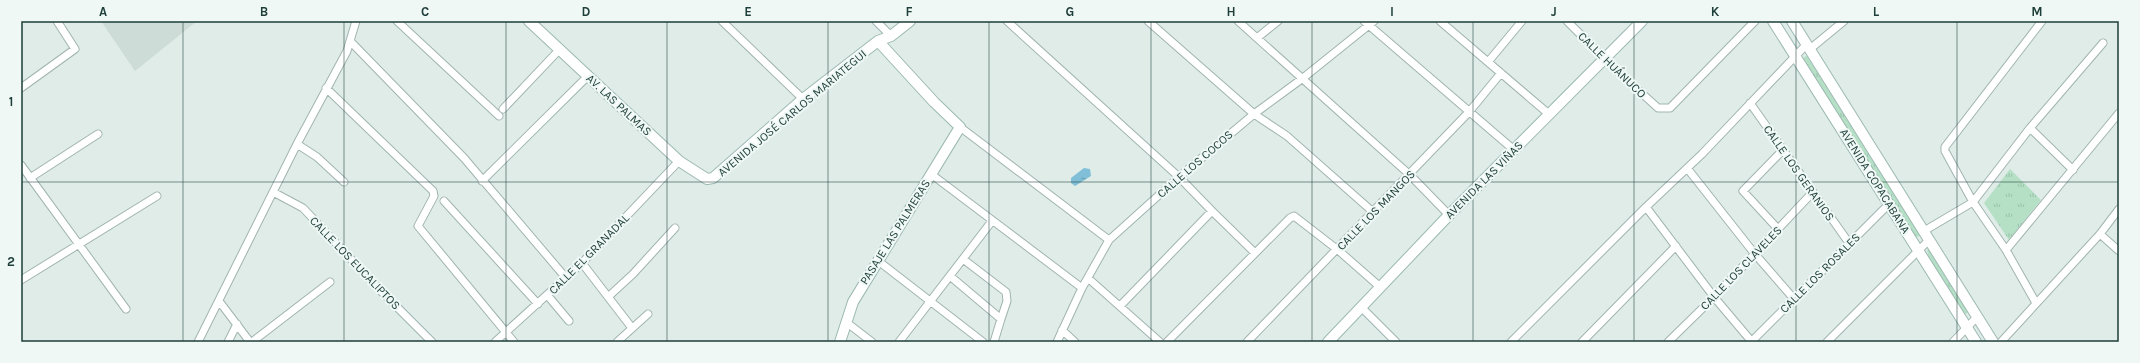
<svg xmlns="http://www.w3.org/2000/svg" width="2140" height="363" font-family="Karla,sans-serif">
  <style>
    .built { fill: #cddcd7 }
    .park { fill: url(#park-tufts) }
    .water { fill: url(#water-ripples) }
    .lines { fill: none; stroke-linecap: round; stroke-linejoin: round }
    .street-casing { stroke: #a1b4b0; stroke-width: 9 }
    .secondary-casing { stroke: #9cb9b2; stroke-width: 12 }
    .street { stroke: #fff; stroke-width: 7 }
    .secondary { stroke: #fff; stroke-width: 10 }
    .grid { fill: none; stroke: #1e3e39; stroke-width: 1; stroke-opacity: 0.55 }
    .labels { text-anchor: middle; stroke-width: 4; stroke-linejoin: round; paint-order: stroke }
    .street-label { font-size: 12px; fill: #1e3e39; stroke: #eff8f5 }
    .neatline { fill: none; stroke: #1e3e39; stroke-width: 1.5 }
    .grid-label { font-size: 13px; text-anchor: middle; font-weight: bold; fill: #1e3e39 }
  </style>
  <defs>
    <pattern id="park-tufts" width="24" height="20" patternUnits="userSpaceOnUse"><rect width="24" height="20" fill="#b5e0c6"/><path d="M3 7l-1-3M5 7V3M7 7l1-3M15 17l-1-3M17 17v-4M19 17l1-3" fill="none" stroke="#9bc1ab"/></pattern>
    <pattern id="water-ripples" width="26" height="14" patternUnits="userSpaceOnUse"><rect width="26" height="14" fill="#80bfd7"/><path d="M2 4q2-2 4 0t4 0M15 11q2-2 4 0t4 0" fill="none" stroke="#689daf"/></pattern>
  </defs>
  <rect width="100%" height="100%" fill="#dfece8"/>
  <!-- built -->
  <path class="built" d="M101,21H197L135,71Z"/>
  <!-- park -->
  <path class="park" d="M1807,56L1920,236L1916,237L1804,61V57Z
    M2010,169L2041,200L2009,240L1984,203Z
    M1930,249L1968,312L1966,314L1963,313L1929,258L1927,250Z"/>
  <!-- water -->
  <path class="water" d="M1084,168L1090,169L1091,176L1075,186L1071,183V178Z"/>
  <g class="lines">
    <defs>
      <path id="street" d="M397,21L499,116
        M722,21L803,99
        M876,21L891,36
        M1007,21L1179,177L1212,211
        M1148,21L1254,114L1287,136L1373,212
        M1238,21L1410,175L1449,215
        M1364,21L1514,150
        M1440,21L1550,115
        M1567,21L1614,68L1658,108H1670L1755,21
        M1257,38L1278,21
        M351,42L464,158L566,278
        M1810,49L1844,21
        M1488,62L1522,21
        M21,88L75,49L57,21
        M326,88L433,191L434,196L418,226L514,342
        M1750,103L1849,243
        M503,109L560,49
        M960,127L1109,240
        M2030,128L2073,170
        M297,144L317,157L344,182
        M21,165L126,309
        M1687,168L1754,253L1794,299
        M931,174L1082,288
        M30,178L98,134
        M482,181L588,76
        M273,192L303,208L379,289L432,342
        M444,201L538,304
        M1646,207L1714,297L1752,342
        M1778,229L1743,191L1783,150
        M1924,231L1973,202L2030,128L2103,43
        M2100,234L2119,251
        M2006,250L2119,113
        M963,259L1006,292L1007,301L1001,319
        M877,260L983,342
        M582,263L632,328
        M950,276L1001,319L994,342
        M1089,279L1160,342
        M21,280L157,196
        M548,296L569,321
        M608,297L633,274L675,228
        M219,301L250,342
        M2036,303L2006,250L1973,202L1945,151V147L2042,21
        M1120,306L1212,211L1255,253
        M1361,307L1396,342
        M846,322L872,342
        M1062,330L1075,342
        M198,342L297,144L347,51L356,21
        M228,342L237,324
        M252,342L330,282
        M495,342L582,263L679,161
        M617,342L648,314
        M899,342L992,221
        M1057,342L1082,288L1109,240L1179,177L1254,114L1303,78L1374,21
        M1167,342L1290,218L1294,216L1338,250L1379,286
        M1247,342L1469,112L1501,73
        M1511,342L1646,207L1702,154L1807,44
        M1582,342L1676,246
        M1668,342L1714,297L1813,192
        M1751,342L1889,204
        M1827,342L1929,240
        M1953,342L1978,316
        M2001,342L2100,234L2119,209"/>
      <path id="secondary" d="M529,21L679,161L707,179L713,178L803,99L878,41L891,36L910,21
        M1773,21L1976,342
        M1792,21L1993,342
        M840,342L853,302L960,127L934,102L878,41
        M1328,342L1449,215L1642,21"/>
    </defs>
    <!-- street casing -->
    <use href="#street" class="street-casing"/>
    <!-- secondary casing -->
    <use href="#secondary" class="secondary-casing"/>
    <!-- street -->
    <use href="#street" class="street"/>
    <!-- secondary -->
    <use href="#secondary" class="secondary"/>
  </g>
  <!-- grid -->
  <path class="grid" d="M183,21V342M344,21V342M506,21V342M667,21V342M828,21V342M989,21V342M1151,21V342M1312,21V342M1473,21V342M1634,21V342M1796,21V342M1957,21V342M21,182H2119"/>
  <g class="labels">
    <!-- street labels -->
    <g class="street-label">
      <text transform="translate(1612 65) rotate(44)" y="4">CALLE HUÁNUCO</text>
      <text transform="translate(619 105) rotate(43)" y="4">AV. LAS PALMAS</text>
      <text transform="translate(792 113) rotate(-40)" y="4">AVENIDA JOSÉ CARLOS MARIATEGUI</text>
      <text transform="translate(1195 164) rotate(-41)" y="4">CALLE LOS COCOS</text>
      <text transform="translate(1799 173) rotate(55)" y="4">CALLE LOS GERANIOS</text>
      <text transform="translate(1484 180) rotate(-45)" y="4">AVENIDA LAS VIÑAS</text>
      <text transform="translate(1875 181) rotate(58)" y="4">AVENIDA COPACABANA</text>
      <text transform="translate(1376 210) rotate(-46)" y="4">CALLE LOS MANGOS</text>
      <text transform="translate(895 232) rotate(-58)" y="4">PASAJE LAS PALMERAS</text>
      <text transform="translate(589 254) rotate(-45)" y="4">CALLE EL GRANADAL</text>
      <text transform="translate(355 263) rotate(46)" y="4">CALLE LOS EUCALIPTOS</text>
      <text transform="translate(1741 268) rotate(-46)" y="4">CALLE LOS CLAVELES</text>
      <text transform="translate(1820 273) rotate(-45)" y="4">CALLE LOS ROSALES</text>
    </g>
  </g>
  <!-- border -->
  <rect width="2140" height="363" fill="none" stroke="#eff8f5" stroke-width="44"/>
  <rect x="22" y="22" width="2096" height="319" class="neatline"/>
  <g class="grid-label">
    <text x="103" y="16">A</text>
    <text x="264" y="16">B</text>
    <text x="425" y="16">C</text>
    <text x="586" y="16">D</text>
    <text x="748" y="16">E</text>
    <text x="909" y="16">F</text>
    <text x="1070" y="16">G</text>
    <text x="1231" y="16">H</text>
    <text x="1392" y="16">I</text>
    <text x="1554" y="16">J</text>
    <text x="1715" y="16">K</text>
    <text x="1876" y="16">L</text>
    <text x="2037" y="16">M</text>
    <text x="11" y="106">1</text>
    <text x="11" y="266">2</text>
  </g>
</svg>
